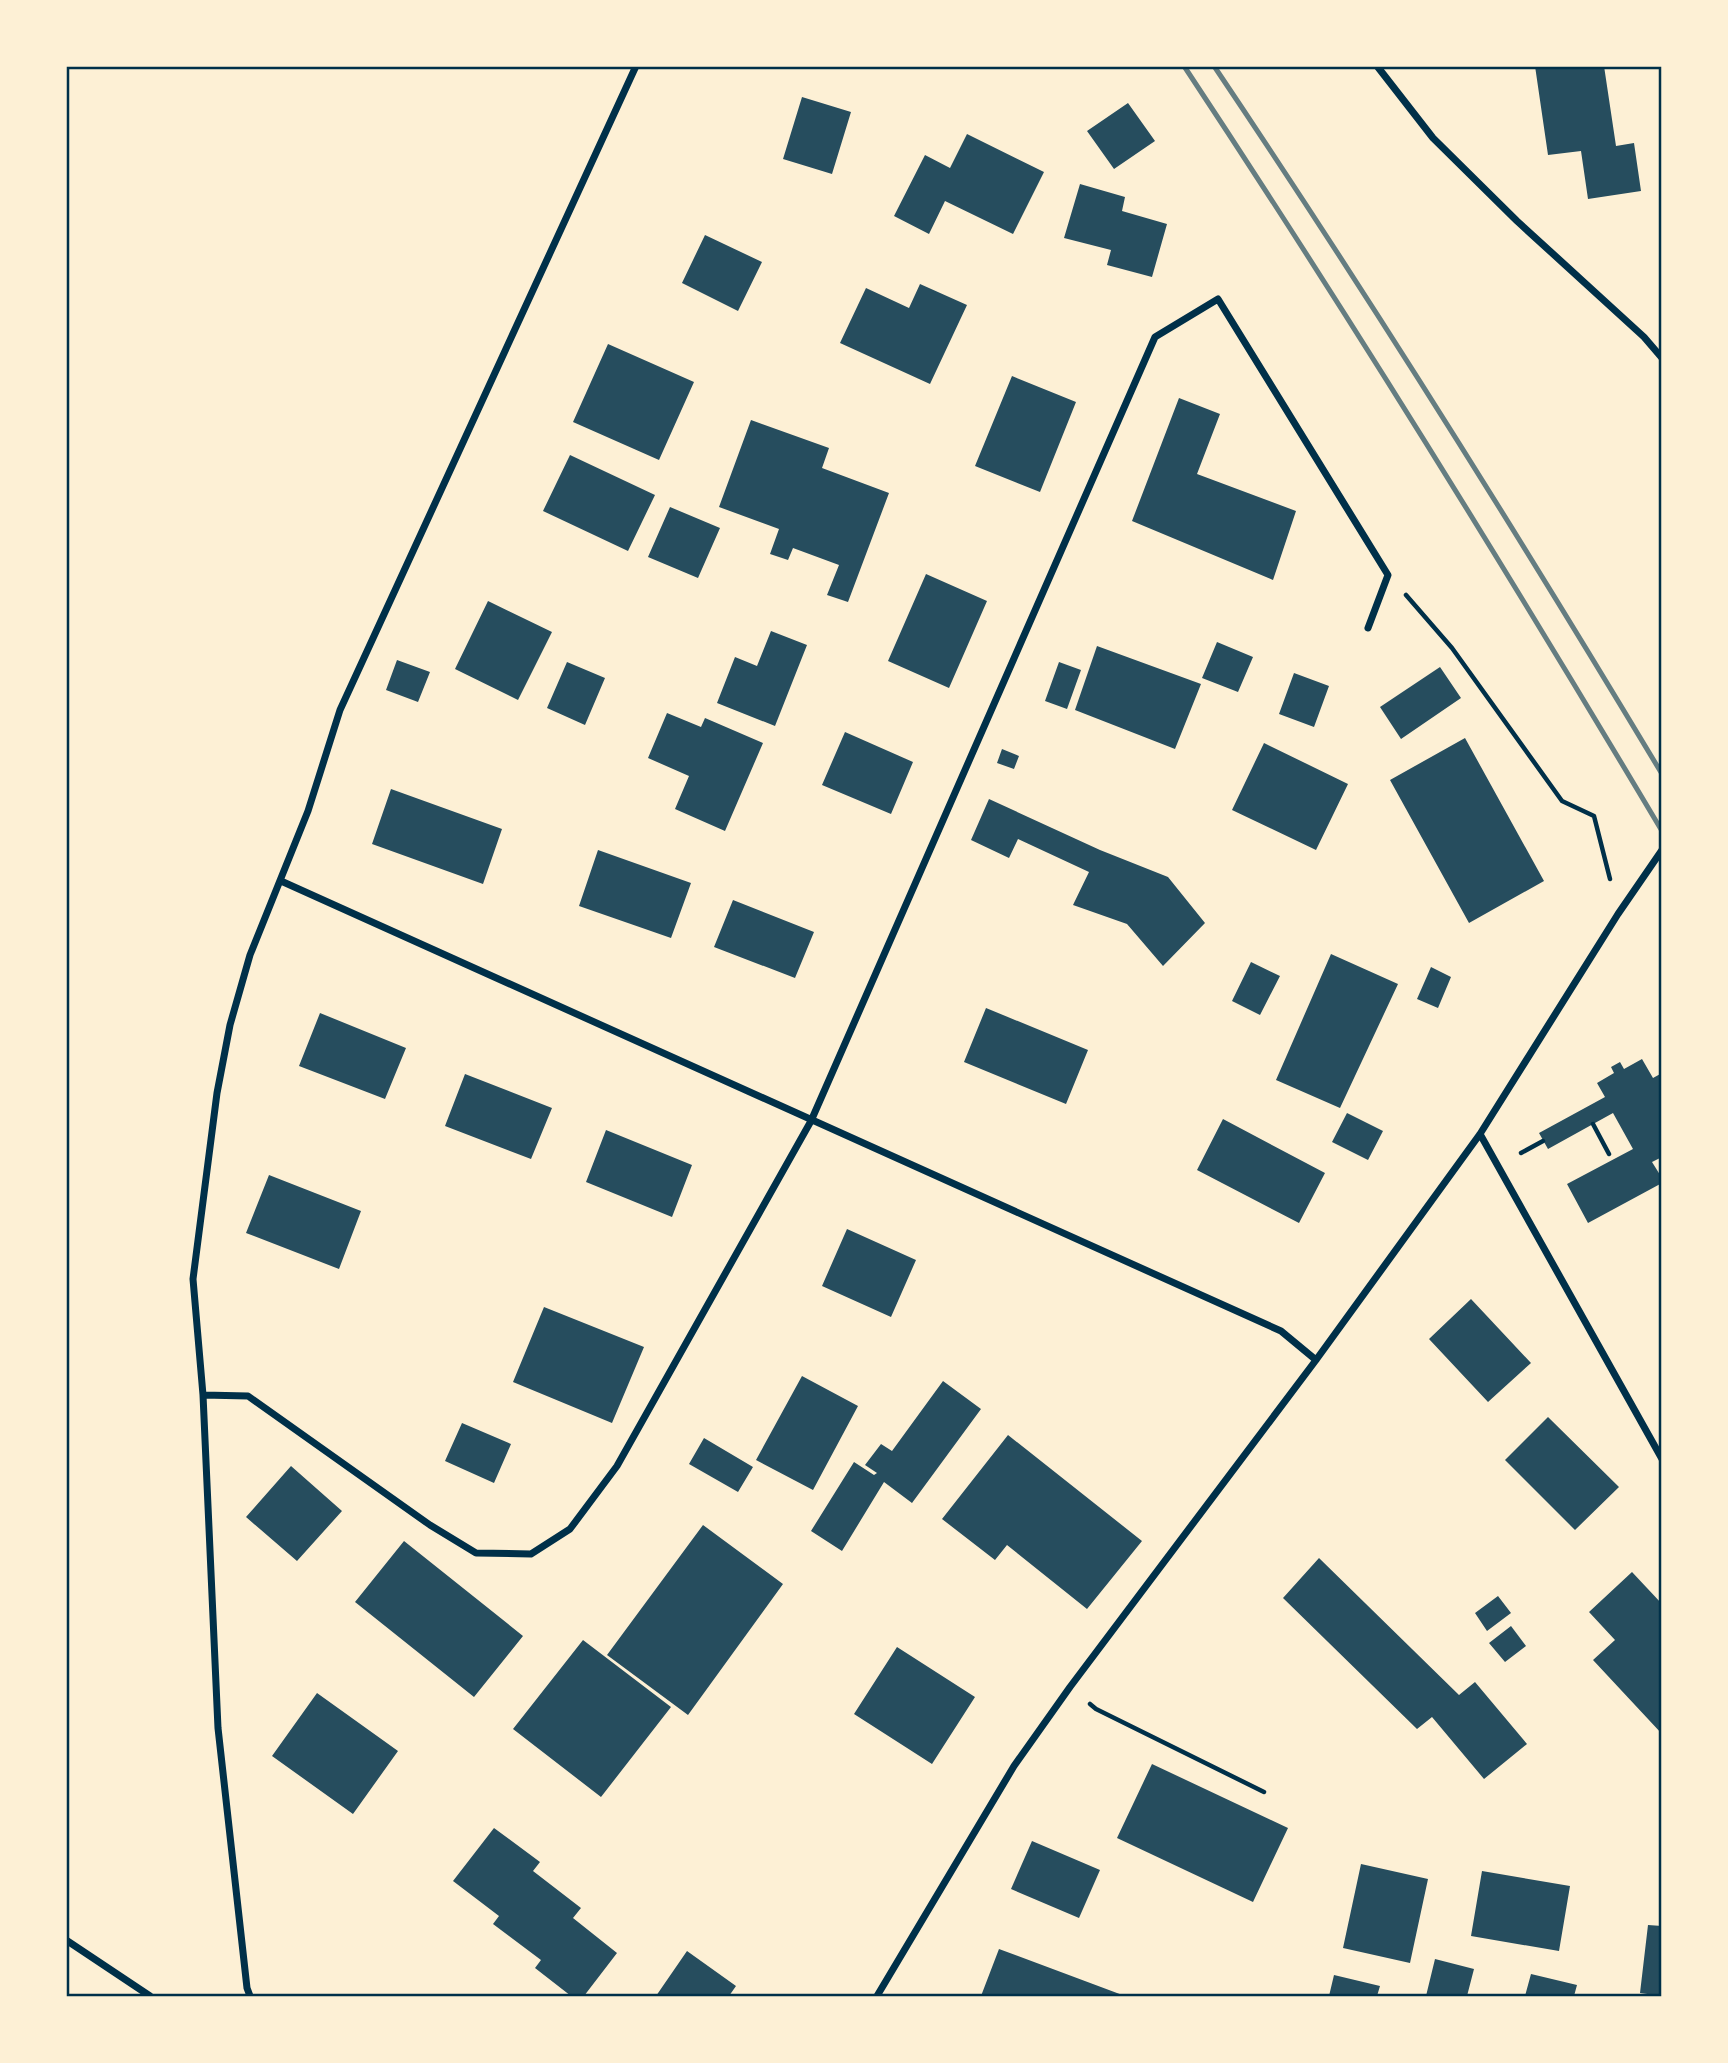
<svg xmlns="http://www.w3.org/2000/svg" width="1728" height="2063" font-family="'Source Serif 4',serif">
  <style>
    .building { fill: #264d5e }
    .lines { fill: none; stroke-linecap: round; stroke-linejoin: round }
    .path { stroke: #003049; stroke-width: 4.5 }
    .minor { stroke: #003049; stroke-width: 7 }
    .rail { stroke: #657d81; stroke-width: 5 }
    .neatline { fill: none; stroke: #003049; stroke-width: 2.5 }
  </style>
  <rect width="100%" height="100%" fill="#fdf0d5"/>
  <!-- building -->
  <path class="building" d="M1535,66H1604L1616,146L1634,143L1641,191L1588,199L1581,151L1548,155Z
    M802,97L851,112L832,174L783,159Z
    M1128,103L1155,141L1114,169L1087,131Z
    M967,134L1044,172L1013,234L945,201L929,234L894,216L925,155L950,168Z
    M1080,184L1125,197L1122,211L1167,224L1152,277L1107,265L1111,250L1064,238Z
    M705,235L762,262L738,311L682,283Z
    M920,284L967,305L930,384L840,343L866,288L909,308Z
    M608,344L694,382L659,460L573,422Z
    M1012,376L1076,402L1040,492L975,466Z
    M1179,398L1220,414L1197,474L1296,511L1273,580L1132,521Z
    M751,420L829,448L822,468L889,493L848,602L827,595L839,565L793,548L788,560L770,554L779,529L719,507Z
    M570,455L655,495L628,551L543,511Z
    M670,507L720,528L698,578L648,557Z
    M926,574L987,601L949,688L888,661Z
    M488,601L552,632L518,700L455,669Z
    M771,631L807,645L775,726L717,703L735,657L757,666Z
    M1217,642L1253,657L1238,692L1202,678Z
    M1097,646L1201,684L1175,749L1075,710Z
    M397,660L430,672L418,702L386,690Z
    M567,662L605,678L585,725L547,708Z
    M1059,662L1081,670L1067,709L1045,701Z
    M1440,667L1461,698L1401,739L1380,707Z
    M1294,673L1329,686L1314,727L1279,714Z
    M667,713L701,727L705,718L763,743L725,831L675,809L689,776L648,758Z
    M845,732L913,762L891,814L822,785Z
    M1465,738L1544,881L1469,923L1390,780Z
    M1264,743L1348,784L1316,850L1232,810Z
    M1002,749L1019,756L1014,769L997,763Z
    M391,789L502,829L483,884L372,844Z
    M989,799L1100,850L1168,877L1205,923L1163,966L1127,924L1073,905L1089,872L1018,839L1009,858L971,840Z
    M598,850L691,883L671,938L579,906Z
    M733,900L814,932L795,978L714,947Z
    M1331,954L1398,984L1340,1108L1276,1080Z
    M1251,962L1280,976L1260,1015L1232,1001Z
    M1431,967L1451,977L1438,1008L1417,999Z
    M986,1008L1088,1050L1066,1104L964,1062Z
    M320,1013L406,1048L385,1099L299,1066Z
    M1642,1059L1653,1078L1662,1073V1157L1652,1162L1662,1178V1183L1588,1223L1567,1184L1633,1149L1613,1113L1548,1149L1539,1133L1605,1097L1597,1083L1614,1073L1611,1067L1620,1062L1624,1069Z
    M465,1074L552,1108L531,1159L445,1126Z
    M1347,1113L1383,1131L1368,1160L1332,1142Z
    M1223,1119L1325,1173L1299,1223L1197,1170Z
    M606,1130L692,1165L672,1217L586,1182Z
    M269,1175L361,1211L339,1269L246,1233Z
    M847,1229L916,1260L891,1317L822,1286Z
    M1471,1299L1531,1363L1488,1402L1429,1339Z
    M544,1307L644,1347L612,1423L513,1382Z
    M802,1376L858,1406L813,1490L756,1460Z
    M943,1381L981,1409L912,1503L884,1482L842,1551L811,1531L854,1462L874,1475L877,1473L865,1465L881,1444L892,1451Z
    M1548,1417L1619,1487L1575,1530L1505,1460Z
    M462,1423L511,1444L494,1483L445,1461Z
    M1008,1435L1142,1541L1087,1609L1007,1545L995,1560L942,1519Z
    M704,1438L753,1467L738,1492L689,1464Z
    M291,1466L342,1511L297,1561L246,1517Z
    M703,1525L783,1584L688,1715L607,1655Z
    M404,1541L523,1636L474,1697L355,1602Z
    M1319,1558L1459,1695L1475,1682L1527,1744L1484,1779L1432,1717L1417,1729L1283,1598Z
    M1632,1572L1662,1604V1734L1593,1660L1615,1640L1589,1612Z
    M1498,1596L1511,1613L1487,1631L1475,1613Z
    M1511,1626L1526,1646L1505,1662L1489,1643Z
    M583,1640L671,1707L601,1797L513,1729Z
    M897,1647L975,1697L932,1764L854,1714Z
    M317,1693L398,1751L353,1814L272,1756Z
    M1152,1764L1288,1828L1253,1902L1117,1838Z
    M494,1828L540,1862L533,1871L581,1908L573,1918L617,1953L584,1996H571L535,1968L541,1960L493,1924L499,1916L453,1881Z
    M1032,1841L1100,1870L1079,1918L1011,1889Z
    M1361,1864L1428,1879L1410,1963L1343,1948Z
    M1482,1871L1570,1886L1559,1951L1471,1936Z
    M1648,1925L1662,1926V1996L1640,1993Z
    M999,1949L1125,1996H981Z
    M687,1951L736,1986L729,1996H656Z
    M1435,1959L1474,1969L1467,1996H1426Z
    M1531,1974L1577,1985L1574,1996H1525Z
    M1334,1975L1380,1986L1377,1996H1329Z"/>
  <g class="lines">
    <!-- path -->
    <path class="path" d="M1406,595L1452,648L1562,801L1594,816L1610,879
      M1593,1124L1609,1154
      M1521,1153L1543,1141
      M1090,1704L1096,1709L1264,1792"/>
    <!-- minor -->
    <path class="minor" d="M1377,66L1433,138L1517,221L1644,337L1662,358
      M281,881L1281,1331L1316,1360
      M1480,1134L1662,1459
      M203,1395L248,1396L430,1525L476,1553L531,1554L570,1529L617,1466L811,1121L1155,337L1218,299L1388,575L1368,628
      M66,1940L150,1996
      M250,1996L247,1988L218,1728L203,1395L193,1279L217,1093L230,1025L250,955L308,811L340,710L636,66
      M877,1996L1014,1766L1070,1687L1316,1360L1480,1134L1618,914L1662,850"/>
    <!-- rail -->
    <path class="rail" d="M1184,66C1350,317 1508,572 1662,831
      M1214,66C1370,298 1518,534 1662,774"/>
  </g>
  <!-- border -->
  <rect width="1728" height="2063" fill="none" stroke="#fdf0d5" stroke-width="136"/>
  <rect x="68" y="68" width="1592" height="1927" class="neatline"/>
</svg>
